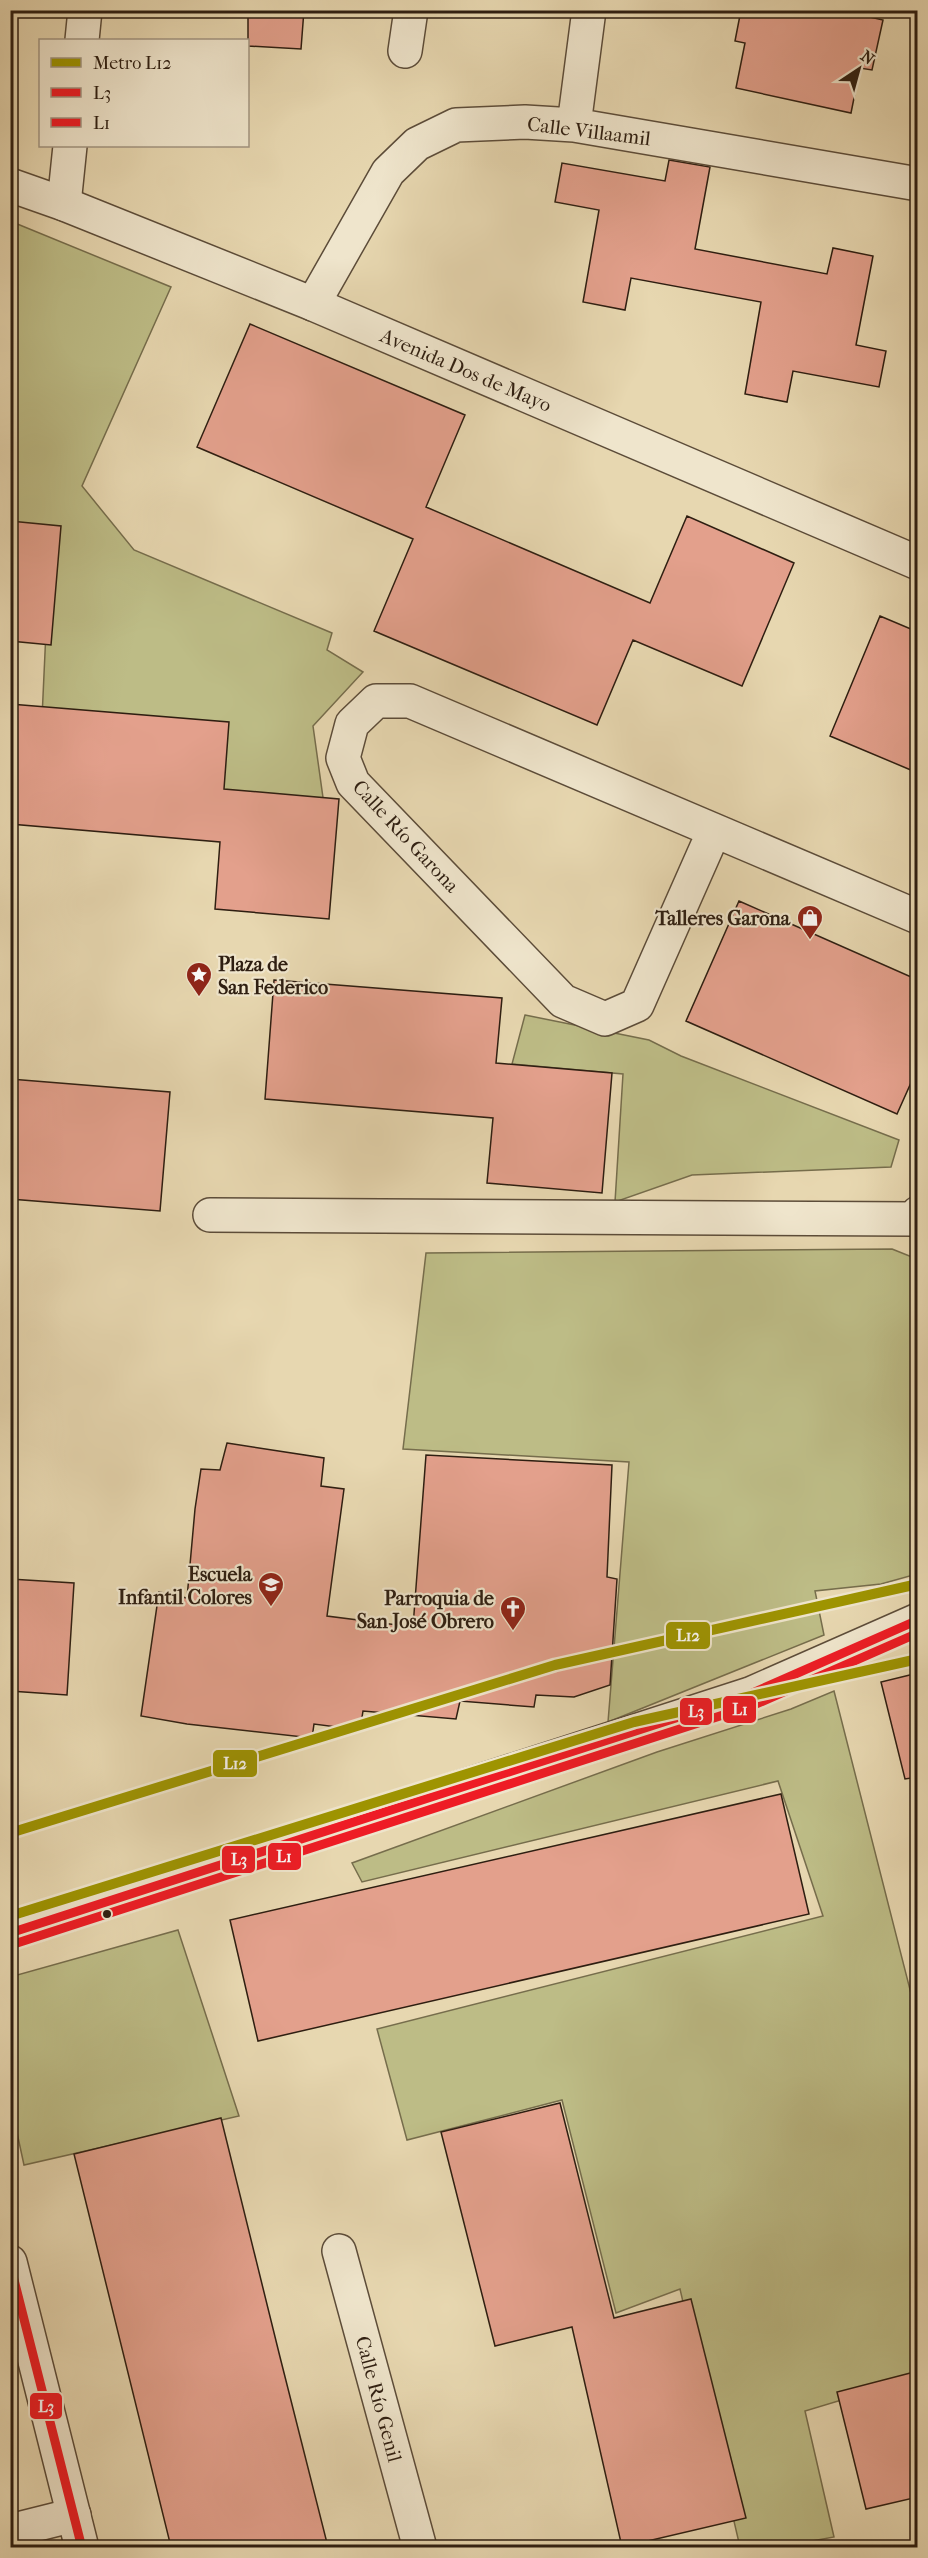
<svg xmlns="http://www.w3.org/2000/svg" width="928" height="2558" font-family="'IM FELL French Canon',serif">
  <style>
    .green { fill: #bdbc86; stroke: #766d4c; stroke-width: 1.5 }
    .building { fill: #e3a08c; stroke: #2e1e11; stroke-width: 1.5 }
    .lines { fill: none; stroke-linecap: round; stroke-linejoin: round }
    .minor-casing { stroke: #5c4c39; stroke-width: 36 }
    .tertiary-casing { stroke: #5c4c39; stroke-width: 36 }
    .minor { stroke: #efe5cc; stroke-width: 33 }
    .tertiary { stroke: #efe5cc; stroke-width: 33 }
    .bus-1-casing { stroke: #efe5cc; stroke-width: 14 }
    .bus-2-casing { stroke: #efe5cc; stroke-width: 14 }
    .bus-1 { stroke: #ee1c25; stroke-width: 9 }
    .bus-2 { stroke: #ee1c25; stroke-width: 9 }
    .metro-1-casing { stroke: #efe5cc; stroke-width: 15 }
    .metro-1 { stroke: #9e9401; stroke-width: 10 }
    .bus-dot { fill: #2e1e11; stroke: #efe5cc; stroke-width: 2 }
    .labels { text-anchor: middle; stroke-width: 4.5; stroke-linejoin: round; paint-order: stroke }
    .street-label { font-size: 20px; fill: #2e1e11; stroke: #efe5cc }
    .poi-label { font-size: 20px; font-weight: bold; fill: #2e1e11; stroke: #efe5cc; text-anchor: end }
    .line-badge { stroke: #efe5cc; stroke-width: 2 }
    .badge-label { font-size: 16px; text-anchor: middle; font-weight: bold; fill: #fff }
  </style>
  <rect width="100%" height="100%" fill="#e7d7b0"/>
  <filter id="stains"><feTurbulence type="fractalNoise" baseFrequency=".00333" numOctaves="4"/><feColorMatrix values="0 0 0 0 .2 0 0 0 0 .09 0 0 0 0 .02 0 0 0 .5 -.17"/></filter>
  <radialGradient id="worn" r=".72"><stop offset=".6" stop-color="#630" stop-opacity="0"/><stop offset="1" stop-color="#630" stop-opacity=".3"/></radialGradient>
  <!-- green -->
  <path class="green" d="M10,221L171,287L82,486L134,550L332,633L327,650L363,672L313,726L325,812L223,804L42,718L50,544L11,539Z
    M525,1015L649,1040L681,1056L899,1140L891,1167L692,1175L615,1202L623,1074L512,1064Z
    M892,1249L917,1259V1574L881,1584L815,1591L824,1635L608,1722L629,1462L403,1449L426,1253Z
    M834,1691L917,2017L918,2377L805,2411L834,2537L779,2547H740L680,2289L616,2313L562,2100L407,2140L377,2029L823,1916L778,1781L362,1882L352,1863L657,1752L791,1709Z
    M178,1930L239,2116L24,2165L11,2105L10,1977Z"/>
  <!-- building -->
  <path class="building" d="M248,10H304L301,49L248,46Z
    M741,10H839L883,20L872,70L860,68L851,113L736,88L745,43L735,41Z
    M669,160L710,167L695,249L827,274L833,248L873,256L856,345L886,351L879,387L793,371L787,402L745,394L761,302L631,278L625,310L583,302L599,210L555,202L562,163L665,181Z
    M250,324L465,415L426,507L650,603L687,516L794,563L742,686L633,640L597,725L374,631L413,539L197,447Z
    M10,521L61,526L51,645L10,641Z
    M880,616L918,632V773L830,736Z
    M10,704L229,722L224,789L339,799L329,919L215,909L220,842L10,824Z
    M739,901L918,980V1067L897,1114L686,1021Z
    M274,980L502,998L496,1063L612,1073L602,1193L487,1183L493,1118L265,1099Z
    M10,1079L170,1092L160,1211L10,1199Z
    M227,1443L324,1458L321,1486L344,1489L327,1616L413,1627L426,1455L612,1465L607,1577L617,1579L610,1685L574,1697L536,1695L534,1707L460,1701L456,1719L363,1711L360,1730L314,1724L312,1738L187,1724L141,1716L159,1592L187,1598L195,1509L201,1469L220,1470Z
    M10,1579L74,1583L67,1695L10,1691Z
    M918,1673V1777L905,1779L881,1682Z
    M781,1794L809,1914L258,2041L230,1920Z
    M560,2103L614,2318L691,2299L746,2518L622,2547L572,2327L495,2346L441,2132Z
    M221,2118L280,2357L328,2547H171L74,2154Z
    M918,2371V2497L866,2509L837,2392Z"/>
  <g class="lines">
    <defs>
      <path id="minor" d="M82,40L85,10
        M405,51L411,10
        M574,125L589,10
        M64,204L70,146
        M313,304L388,172L417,144L456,125L525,122L574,125L918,184
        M714,831L637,1005L605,1019L563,1001L353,783L343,758L352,724L376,701H410L918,917
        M210,1215L915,1219L918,1213
        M10,1933L750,1694L918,1620
        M339,2251L420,2548
        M10,2531L74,2515"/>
      <path id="tertiary" d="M10,185L64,204L313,304L918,563
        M10,2262L82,2548"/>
    </defs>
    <!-- minor casing -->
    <use href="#minor" class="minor-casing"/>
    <!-- tertiary casing -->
    <use href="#tertiary" class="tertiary-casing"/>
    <!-- minor -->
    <use href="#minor" class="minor"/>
    <!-- tertiary -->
    <use href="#tertiary" class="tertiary"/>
    <defs>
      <path id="bus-1" d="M10,1933L750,1694L918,1620
        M10,2264L82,2548"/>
      <path id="bus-2" d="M14,1944L754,1705L918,1633"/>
    </defs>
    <!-- bus-1 casing -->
    <use href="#bus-1" class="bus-1-casing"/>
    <!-- bus-2 casing -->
    <use href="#bus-2" class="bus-2-casing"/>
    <!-- bus-1 -->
    <use href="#bus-1" class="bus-1"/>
    <!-- bus-2 -->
    <use href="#bus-2" class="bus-2"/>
    <defs>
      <path id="metro-1" d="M10,1833L555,1665L918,1584
        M10,1916L634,1722L918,1659"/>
    </defs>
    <!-- metro-1 casing -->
    <use href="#metro-1" class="metro-1-casing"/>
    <!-- metro-1 -->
    <use href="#metro-1" class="metro-1"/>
  </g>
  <!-- icons -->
  <defs>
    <symbol id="shop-pin" viewBox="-11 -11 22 30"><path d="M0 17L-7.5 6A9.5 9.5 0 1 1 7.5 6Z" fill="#8f2418" stroke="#efe5cc"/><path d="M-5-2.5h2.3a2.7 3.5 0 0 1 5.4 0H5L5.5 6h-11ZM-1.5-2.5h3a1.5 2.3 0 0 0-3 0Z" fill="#fff"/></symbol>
    <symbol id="sight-pin" viewBox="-11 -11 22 30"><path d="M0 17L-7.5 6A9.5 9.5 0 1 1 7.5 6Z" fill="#8f2418" stroke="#efe5cc"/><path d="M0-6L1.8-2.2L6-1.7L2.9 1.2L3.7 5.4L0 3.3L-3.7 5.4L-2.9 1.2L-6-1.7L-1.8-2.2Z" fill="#fff"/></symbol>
    <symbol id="school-pin" viewBox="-11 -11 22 30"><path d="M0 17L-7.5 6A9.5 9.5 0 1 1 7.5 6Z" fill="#8f2418" stroke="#efe5cc"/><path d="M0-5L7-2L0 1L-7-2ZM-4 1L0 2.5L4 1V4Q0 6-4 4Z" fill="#fff"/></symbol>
    <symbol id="church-pin" viewBox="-11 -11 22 30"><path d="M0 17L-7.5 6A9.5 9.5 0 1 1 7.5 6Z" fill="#8f2418" stroke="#efe5cc"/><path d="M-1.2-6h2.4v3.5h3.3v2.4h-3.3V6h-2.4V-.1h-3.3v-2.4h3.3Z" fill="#fff"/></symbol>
  </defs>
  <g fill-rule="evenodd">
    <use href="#shop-pin" x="795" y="903" width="30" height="40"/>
    <use href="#sight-pin" x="184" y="960" width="30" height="40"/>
    <use href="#school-pin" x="256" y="1570" width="30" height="40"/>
    <use href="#church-pin" x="498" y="1594" width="30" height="40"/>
  </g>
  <!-- markers -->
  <circle class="bus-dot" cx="107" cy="1914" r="5"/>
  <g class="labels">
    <!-- street labels -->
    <g class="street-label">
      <text transform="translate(589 131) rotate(7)" y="7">Calle Villaamil</text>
      <text transform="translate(466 370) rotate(23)" y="7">Avenida Dos de Mayo</text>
      <text transform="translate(406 836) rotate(47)" y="7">Calle Río Garona</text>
      <text transform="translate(379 2399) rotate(75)" y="7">Calle Río Genil</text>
    </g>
    <!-- poi labels -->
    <g class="poi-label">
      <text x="790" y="925">Talleres Garona</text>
      <text x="218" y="971" text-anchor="start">Plaza de<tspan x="218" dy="23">San Federico</tspan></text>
      <text x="252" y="1581">Escuela<tspan x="252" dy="23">Infantil Colores</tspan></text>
      <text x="494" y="1605">Parroquia de<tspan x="494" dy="23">San José Obrero</tspan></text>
    </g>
  </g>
  <g class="line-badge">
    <rect x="665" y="1621" width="46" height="29" rx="6" fill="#9e9401"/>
    <rect x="722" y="1695" width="35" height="29" rx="6" fill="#ee1c25"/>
    <rect x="679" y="1697" width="34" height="29" rx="6" fill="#ee1c25"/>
    <rect x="212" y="1749" width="46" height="29" rx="6" fill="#9e9401"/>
    <rect x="267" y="1842" width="35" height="29" rx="6" fill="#ee1c25"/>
    <rect x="221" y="1845" width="35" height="29" rx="6" fill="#ee1c25"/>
    <rect x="29" y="2392" width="34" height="28" rx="6" fill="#ee1c25"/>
  </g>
  <g class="badge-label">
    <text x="688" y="1641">L12</text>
    <text x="740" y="1715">L1</text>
    <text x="696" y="1717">L3</text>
    <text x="235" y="1769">L12</text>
    <text x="284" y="1862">L1</text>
    <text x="239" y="1865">L3</text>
    <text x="46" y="2412">L3</text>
  </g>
  <!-- margin -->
  <rect width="928" height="2558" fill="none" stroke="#e7d7b0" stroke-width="36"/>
  <rect x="12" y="12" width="904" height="2534" fill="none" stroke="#2e1e11" stroke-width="3"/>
  <rect x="18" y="18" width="892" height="2522" fill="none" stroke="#2e1e11" stroke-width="1.5"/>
  <!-- legend -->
  <rect x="39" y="39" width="210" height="108" fill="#efe5cc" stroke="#a29581" stroke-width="1.5"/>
  <rect x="51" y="58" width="30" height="9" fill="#9e9401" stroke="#a29581" stroke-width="1.5"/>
  <text x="93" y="69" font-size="18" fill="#2e1e11">Metro L12</text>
  <rect x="51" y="88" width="30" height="9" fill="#ee1c25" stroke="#a29581" stroke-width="1.5"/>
  <text x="93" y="99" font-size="18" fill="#2e1e11">L3</text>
  <rect x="51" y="118" width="30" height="9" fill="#ee1c25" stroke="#a29581" stroke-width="1.5"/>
  <text x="93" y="129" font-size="18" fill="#2e1e11">L1</text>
  <!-- north arrow -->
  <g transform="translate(859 69) rotate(36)" stroke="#efe5cc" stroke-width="4.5" paint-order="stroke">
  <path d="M0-4.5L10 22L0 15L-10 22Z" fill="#2e1e11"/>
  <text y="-9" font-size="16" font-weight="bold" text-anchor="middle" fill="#2e1e11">N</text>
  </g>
  <rect width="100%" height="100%" filter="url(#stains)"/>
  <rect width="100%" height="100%" fill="url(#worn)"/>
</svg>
